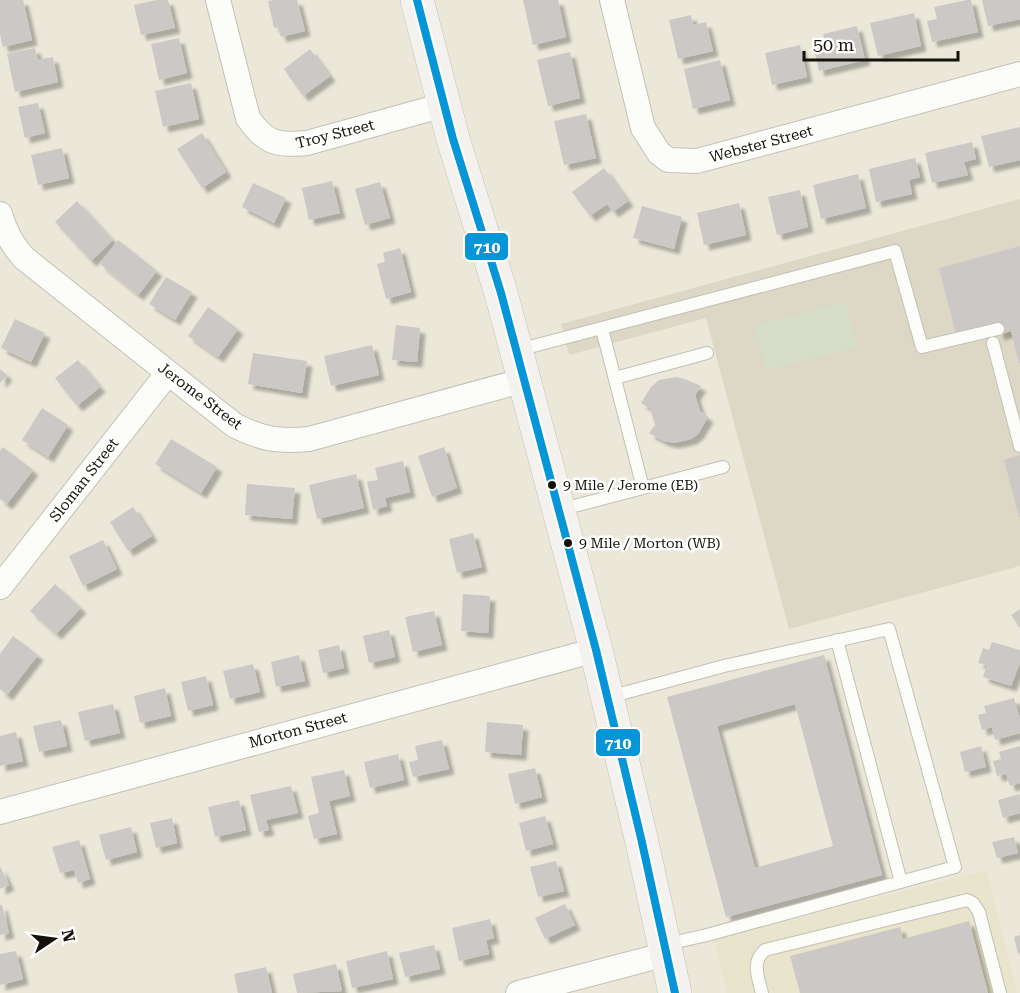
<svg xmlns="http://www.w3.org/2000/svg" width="1020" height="993" font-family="'Roboto Serif',serif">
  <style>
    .built { fill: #e9e4cc }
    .education { fill: #ddd7c6 }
    .green { fill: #d6ddc8 }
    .building { fill: #ccc8c5; fill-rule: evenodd; filter: url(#shadow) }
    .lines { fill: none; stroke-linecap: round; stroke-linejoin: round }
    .lane-casing { stroke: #c3c0b6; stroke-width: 14 }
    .street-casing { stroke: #c3c0b6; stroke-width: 26 }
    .secondary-casing { stroke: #c3c0b6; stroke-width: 34 }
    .lane { stroke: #fcfcf9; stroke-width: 12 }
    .street { stroke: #fcfcf9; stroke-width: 24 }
    .secondary { stroke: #f4f2ee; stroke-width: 33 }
    .bus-1-casing { stroke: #fff; stroke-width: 12 }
    .bus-1 { stroke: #0696d7; stroke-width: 8 }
    .bus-dot { fill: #14120a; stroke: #fff; stroke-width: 2 }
    .labels { text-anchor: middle; stroke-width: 5; stroke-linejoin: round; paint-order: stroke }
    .bus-label { font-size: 14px; fill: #14120a; stroke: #fff; text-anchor: start }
    .street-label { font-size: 15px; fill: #14120a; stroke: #fff }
    .line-badge { stroke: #fff; stroke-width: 2 }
    .badge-label { font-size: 16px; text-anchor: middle; font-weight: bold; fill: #fff }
  </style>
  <defs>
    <filter id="shadow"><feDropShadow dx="5.5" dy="5.5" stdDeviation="1.5" flood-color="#0004"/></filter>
  </defs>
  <rect width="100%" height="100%" fill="#ebe8da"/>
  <!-- built -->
  <path class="built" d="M987,870L1018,993H727L713,939Z"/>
  <!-- education -->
  <path class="education" d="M1020,199V566L789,629L706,318L569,355L561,324Z"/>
  <!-- green -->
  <path class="green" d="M846,302L857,347L766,370L755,325Z"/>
  <!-- building -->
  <path class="building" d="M0,0H23L32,40L3,47L0,35Z
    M157,0H168L175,28L141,35L134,5Z
    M274,0H297L305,31L281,37L278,27L274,28L268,1Z
    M523,0H558L566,37L533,45Z
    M967,0H971L978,32L932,42L927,21L937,19L934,7Z
    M982,0H1020V19L988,26Z
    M914,13L921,46L878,56L870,23Z
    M691,15L693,25L706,22L713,51L678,59L669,20Z
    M857,26L865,60L819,71L814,49L826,46L823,34Z
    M179,38L187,73L159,80L151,44Z
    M800,45L807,77L772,85L765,53Z
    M35,48L38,60L53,57L58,82L15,92L7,54Z
    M310,49L330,76L303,96L284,69Z
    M570,52L580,98L548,106L537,60Z
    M720,60L730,100L693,109L684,69Z
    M191,83L199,119L163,127L155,91Z
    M38,103L45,133L25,138L18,107Z
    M586,114L596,158L564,165L554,121Z
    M1020,127V160L989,167L981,136Z
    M202,133L226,172L202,188L177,149Z
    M972,142L976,159L964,162L968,175L932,183L925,153Z
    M62,148L69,178L38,185L31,155Z
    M915,158L920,177L909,180L912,194L876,202L869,169Z
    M604,168L628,201L613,212L607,204L590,216L572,192Z
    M858,174L866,208L821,219L813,185Z
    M332,181L340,213L309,220L302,188Z
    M380,182L390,218L365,225L355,189Z
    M253,183L286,198L274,223L242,207Z
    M800,190L808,227L777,235L768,197Z
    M77,201L113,240L91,261L55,222Z
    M739,203L746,235L704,245L697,213Z
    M642,206L682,217L674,249L633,238Z
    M118,240L157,271L138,295L100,264Z
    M1020,246V363H1019L1011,331L999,335L996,323L956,334L939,268Z
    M400,248L411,292L386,299L377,264L385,262L383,253Z
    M166,277L192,292L175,320L149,304Z
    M208,307L238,329L218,357L188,336Z
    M15,319L45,333L31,362L1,348Z
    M396,325L420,328L417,362L392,360Z
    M372,345L379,375L331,386L324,356Z
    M253,353L307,361L302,393L248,384Z
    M78,360L100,387L77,406L55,378Z
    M0,369L7,375L0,383Z
    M676,377L685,379L701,386L695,395L700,411L708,417L698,434L691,439L674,443L664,441L649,433L655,425L650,408L641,403L651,387L659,380Z
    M42,408L68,425L48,457L22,440Z
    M171,439L217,467L201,493L155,464Z
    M3,447L33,470L7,504L0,499V451Z
    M444,447L457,488L432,497L418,456Z
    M1020,455V517H1019L1004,460Z
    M403,461L410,492L385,498L387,506L373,510L367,482L378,480L375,468Z
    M356,474L364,508L317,519L309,485Z
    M247,484L295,488L292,519L245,515Z
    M133,507L152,536L128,551L110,522Z
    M473,533L482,567L457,573L449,539Z
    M103,540L117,569L83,586L69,556Z
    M55,584L81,608L56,634L30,611Z
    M463,594L490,596L488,633L461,631Z
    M1020,609V628L1011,615Z
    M434,611L442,645L413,652L405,617Z
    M389,630L395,657L369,663L363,636Z
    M13,636L38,655L7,695L0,689V654Z
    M992,642L1020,650V663L1011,686L983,677L987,665L978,663L983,648L989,650Z
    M339,645L344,668L323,673L318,650Z
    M299,655L305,681L276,687L271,662Z
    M824,655L882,875L726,917L667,697ZM795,704L833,846L755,868L717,726Z
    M253,664L260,692L230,699L223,671Z
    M206,676L213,705L188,711L181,682Z
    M165,688L171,716L140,723L134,696Z
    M1014,698L1020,719V733L995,740L992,727L982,730L978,715L986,713L984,706Z
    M113,704L120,733L85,741L78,712Z
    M61,720L67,746L39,752L33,726Z
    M487,722L523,725L521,755L485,752Z
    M16,732L23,761L0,766V736Z
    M442,740L449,769L413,777L409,762L418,760L415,746Z
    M981,746L986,767L965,772L960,752Z
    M1020,746V783L1010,786L1006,774L997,776L993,761L1001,759L999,752Z
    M398,754L404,780L370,788L364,762Z
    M535,768L542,797L515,804L508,774Z
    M344,770L350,796L329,801L337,834L314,839L308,816L319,813L311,777Z
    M291,786L298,813L266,820L269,830L259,832L250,795Z
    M1020,794V813L1003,818L998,800Z
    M239,800L246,830L215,837L208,807Z
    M545,816L553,844L526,851L519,823Z
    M172,818L177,843L156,848L150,823Z
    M131,827L137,852L106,860L99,835Z
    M1014,837L1018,853L997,858L992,842Z
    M79,840L90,879L78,883L74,870L60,873L52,847Z
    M556,861L564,891L538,897L530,867Z
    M0,866L9,885L0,889Z
    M565,904L575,925L545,939L535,918Z
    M0,905H2L9,933L0,935Z
    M490,919L494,938L486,940L489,954L459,961L452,928Z
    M969,921L988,993H800L790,956L900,927L903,939Z
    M1020,935V953L1018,954L1014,937Z
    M434,945L440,969L405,977L399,953Z
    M16,951L23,979L0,985V954Z
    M387,951L393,979L352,988L346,961Z
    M336,964L342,991L297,993L293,974Z
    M266,967L272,993H238L234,974Z"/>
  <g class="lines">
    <defs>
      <path id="lane" d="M993,343L1020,446
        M518,350L895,251L922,347L998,329
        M615,378L707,353
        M643,488L723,467
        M559,510L643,488L602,329
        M837,640L901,882
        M609,697L724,666L889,629L955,867L707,935L667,944
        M762,993C758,977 751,962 765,950L967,900L973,903L979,912L1000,993"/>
      <path id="street" d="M218,0L248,118C265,143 277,146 307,143L444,105
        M612,0L643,128L659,153L668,160L697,161L1020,74
        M0,214C5,232 12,245 24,258L234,425C261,439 278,442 309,439L525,380
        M0,587L168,373
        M0,812L596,650
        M518,993L667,954"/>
      <path id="secondary" d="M417,0L453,139L501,293L596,650L641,838L675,993"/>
    </defs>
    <!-- lane casing -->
    <use href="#lane" class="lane-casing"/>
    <!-- street casing -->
    <use href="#street" class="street-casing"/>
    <!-- secondary casing -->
    <use href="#secondary" class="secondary-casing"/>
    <!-- lane -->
    <use href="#lane" class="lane"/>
    <!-- street -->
    <use href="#street" class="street"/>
    <!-- secondary -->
    <use href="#secondary" class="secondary"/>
    <defs>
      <path id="bus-1" d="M417,0L453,139L501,293L596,650L641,838L675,993"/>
    </defs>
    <!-- bus-1 casing -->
    <use href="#bus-1" class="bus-1-casing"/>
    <!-- bus-1 -->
    <use href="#bus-1" class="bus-1"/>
  </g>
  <!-- markers -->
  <g class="bus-dot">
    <circle cx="552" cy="485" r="5"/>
    <circle cx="568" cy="543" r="5"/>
  </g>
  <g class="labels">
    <!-- bus labels -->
    <g class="bus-label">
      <text x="563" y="490">9 Mile / Jerome (EB)</text>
      <text x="579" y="548">9 Mile / Morton (WB)</text>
    </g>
    <!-- street labels -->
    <g class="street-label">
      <text transform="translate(335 134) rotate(-14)" y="5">Troy Street</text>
      <text transform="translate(761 144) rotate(-15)" y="5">Webster Street</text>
      <text transform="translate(200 396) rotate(37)" y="5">Jerome Street</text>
      <text transform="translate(84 480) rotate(-52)" y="5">Sloman Street</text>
      <text transform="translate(298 730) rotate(-15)" y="5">Morton Street</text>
    </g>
  </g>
  <g class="line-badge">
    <rect x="464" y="232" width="45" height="29" rx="6" fill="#0696d7"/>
    <rect x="595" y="728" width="46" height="29" rx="6" fill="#0696d7"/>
  </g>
  <g class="badge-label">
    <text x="487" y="253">710</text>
    <text x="618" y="749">710</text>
  </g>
  <!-- north arrow -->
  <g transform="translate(54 939) rotate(77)" stroke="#ffffff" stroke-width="4.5" paint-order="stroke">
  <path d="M0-4.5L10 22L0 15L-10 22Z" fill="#14120a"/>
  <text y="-9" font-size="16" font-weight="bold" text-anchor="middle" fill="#14120a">N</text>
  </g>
  <!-- scale -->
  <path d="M804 51v9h154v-9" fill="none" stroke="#14120a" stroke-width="3"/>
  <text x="813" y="51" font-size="18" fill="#14120a" stroke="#ffffff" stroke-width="4.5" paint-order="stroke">50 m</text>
</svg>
